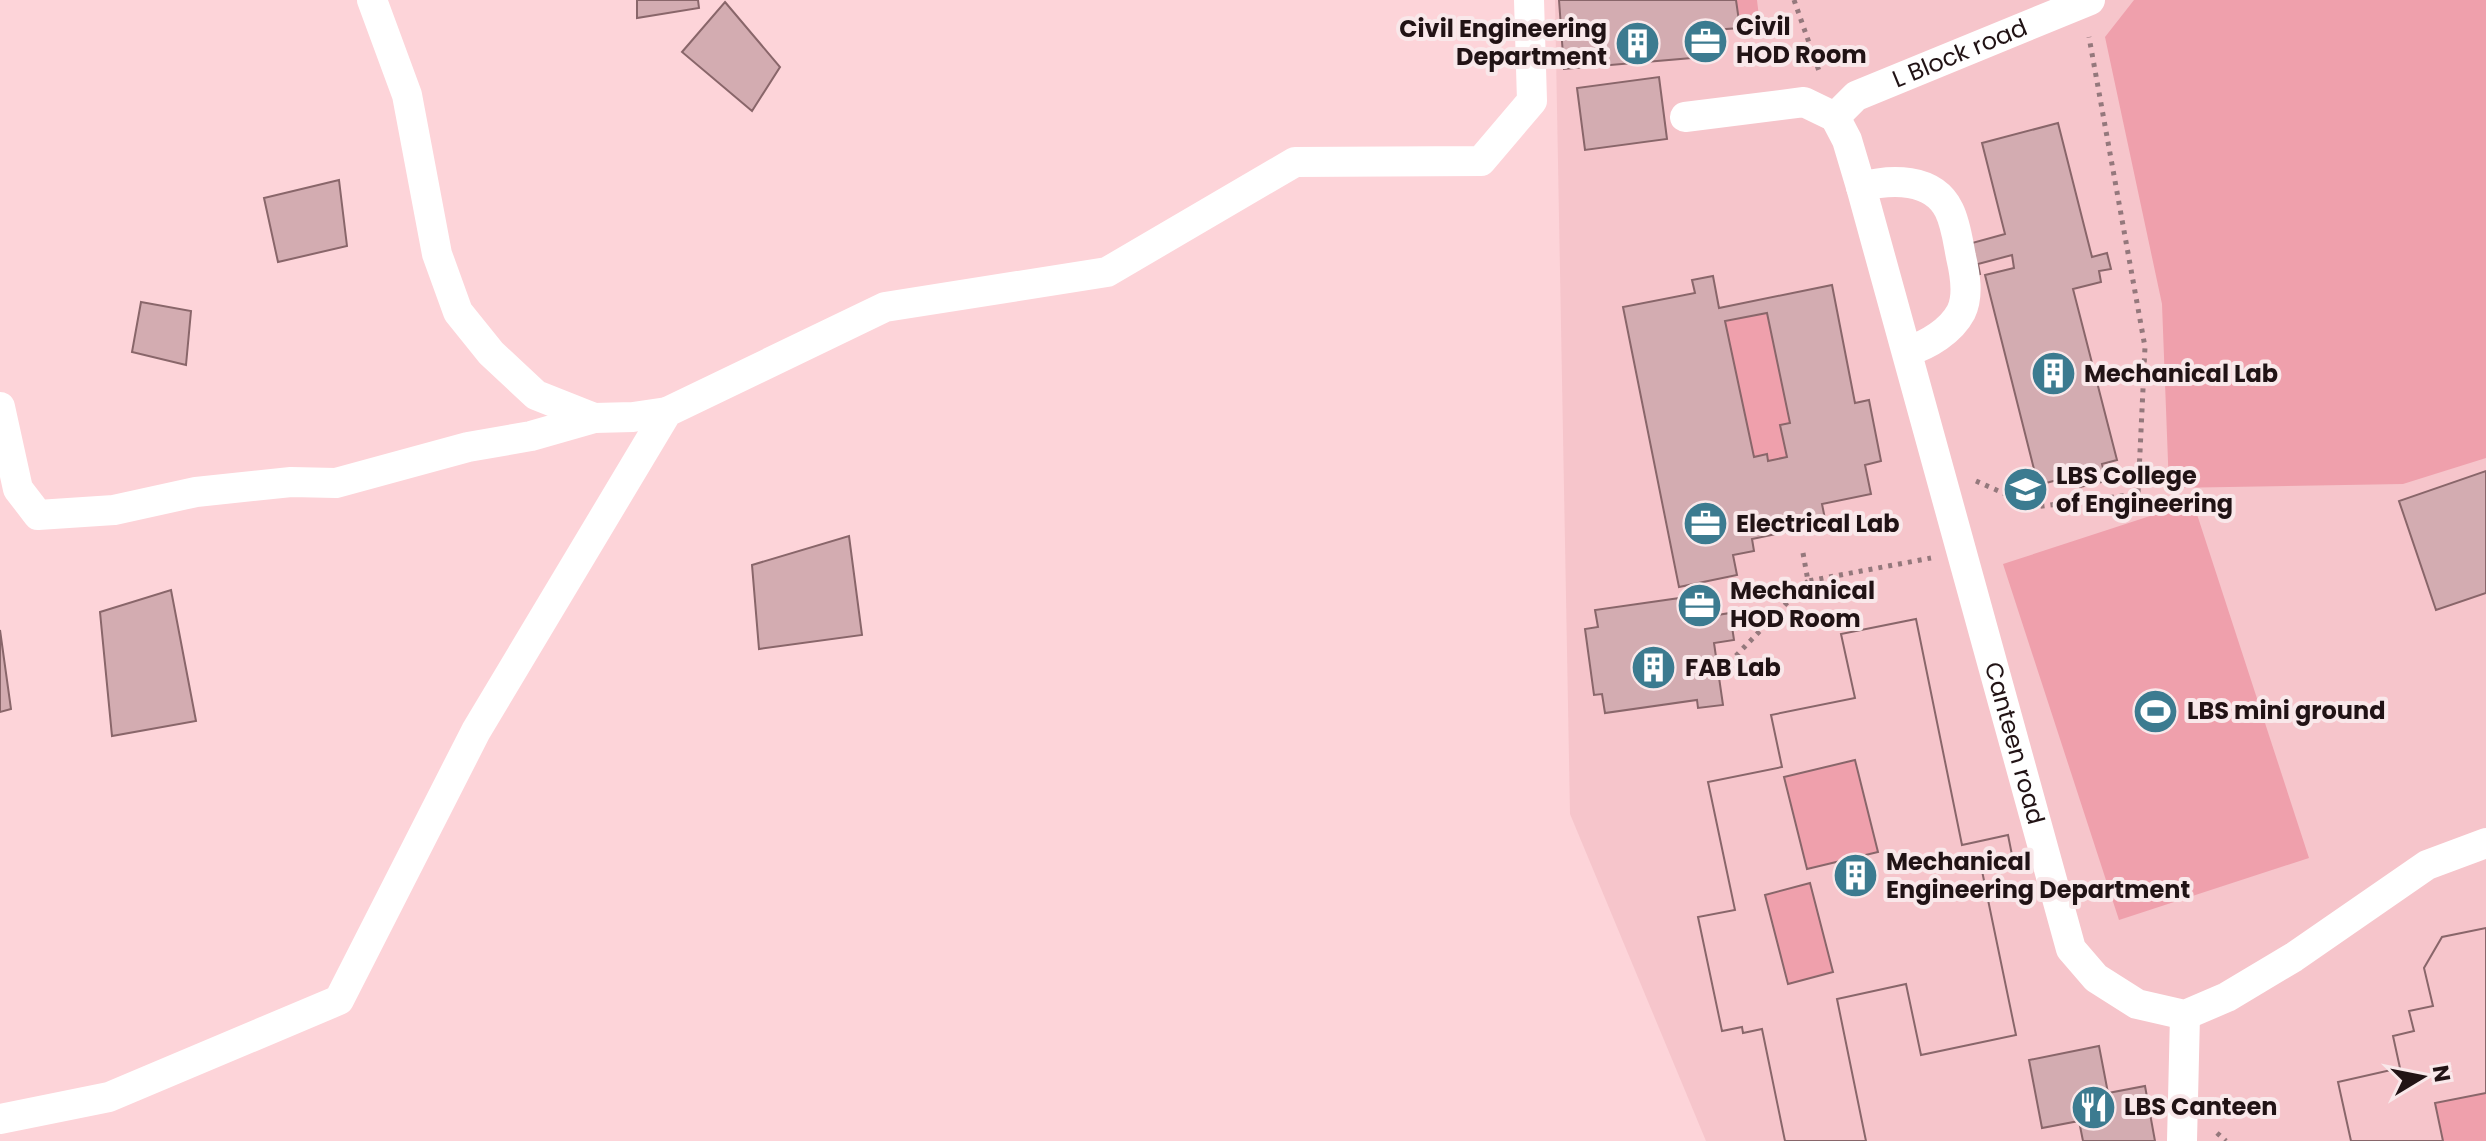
<svg xmlns="http://www.w3.org/2000/svg" width="2486" height="1141" font-family="Poppins,sans-serif">
  <style>
    .built { fill: #f6c5cb }
    .green { fill: #efa0ac }
    .building { fill: #d3acb1; stroke: #89666a; stroke-width: 2; fill-rule: evenodd }
    .lines { fill: none; stroke-linecap: round; stroke-linejoin: round }
    .path { stroke: #94787c; stroke-width: 5; stroke-dasharray: 4 6; stroke-linecap: butt }
    .street { stroke: #fff; stroke-width: 30 }
    .labels { text-anchor: middle; stroke-width: 8; stroke-linejoin: round; paint-order: stroke }
    .poi-label { font-size: 24px; font-weight: bold; fill: #211315; stroke: #f9e8ea; text-anchor: start }
    .street-label { font-size: 24px; fill: #211315; stroke: #f9e8ea }
  </style>
  <rect width="100%" height="100%" fill="#fdd4d9"/>
  <!-- built -->
  <path class="built" d="M1555,0H2486V1141H1706L1570,814Z"/>
  <!-- green -->
  <path class="green" d="M1736,0H1757L1761,34L1742,37Z
    M2134,0H2486V458L2403,484L2169,488L2162,304L2105,37Z
    M1767,313L1790,423L1780,425L1787,457L1768,461L1767,454L1754,457L1725,321Z
    M2193,502L2309,858L2119,920L2003,564Z
    M1855,760L1878,852L1807,869L1784,777Z
    M1810,883L1833,972L1788,984L1765,895Z
    M2486,1093V1141H2443L2435,1103Z"/>
  <!-- building -->
  <path class="building" d="M637,0H698L699,8L637,18Z
    M1559,0H1736L1740,28L1713,30L1715,56L1564,69Z
    M725,2L780,67L752,111L682,52Z
    M1659,77L1667,139L1585,150L1577,88Z
    M2058,123L2092,257L2107,253L2111,269L2099,271L2101,282L2073,289L2117,460L2102,464L2106,481L2080,487L2077,475L2038,485L1985,275L2014,268L2012,255L1978,264L1980,274L1956,281L1972,243L2005,234L1982,143Z
    M339,180L347,246L278,262L264,198Z
    M1713,276L1719,308L1832,285L1855,403L1869,400L1881,461L1865,465L1871,494L1822,504L1826,524L1752,539L1754,551L1733,555L1737,575L1679,587L1623,307L1695,293L1692,280ZM1767,313L1790,423L1780,425L1787,457L1768,461L1767,454L1754,457L1725,321Z
    M141,302L191,311L186,365L132,352Z
    M2486,471V593L2436,610L2399,501Z
    M849,536L862,635L759,649L752,565Z
    M171,590L196,721L112,736L100,612Z
    M1708,594L1711,616L1730,613L1734,640L1714,643L1723,705L1698,708L1697,700L1605,713L1602,694L1594,695L1585,629L1598,627L1595,610Z
    M1916,619L1962,845L2008,835L2013,860L1981,866L2016,1035L1921,1055L1906,984L1837,999L1866,1141H1785L1762,1029L1743,1033L1742,1027L1722,1031L1698,917L1735,910L1708,782L1782,767L1771,715L1855,698L1841,634ZM1855,760L1878,852L1807,869L1784,777ZM1810,883L1833,972L1788,984L1765,895Z
    M1916,619L1962,845L2008,835L2013,860L1981,866L2016,1035L1921,1055L1906,984L1837,999L1866,1141H1785L1762,1029L1743,1033L1742,1027L1722,1031L1698,917L1735,910L1708,782L1782,767L1771,715L1855,698L1841,634ZM1855,760L1878,852L1807,869L1784,777ZM1810,883L1833,972L1788,984L1765,895Z
    M0,630L11,709L0,712Z
    M2486,928V1093L2435,1103L2443,1141H2351L2338,1082L2400,1068L2393,1036L2414,1031L2409,1011L2433,1006L2424,968L2442,937Z
    M2486,928V1093L2435,1103L2443,1141H2351L2338,1082L2400,1068L2393,1036L2414,1031L2409,1011L2433,1006L2424,968L2442,937Z
    M2099,1046L2108,1093L2145,1086L2155,1141H2083L2079,1121L2042,1128L2029,1060Z"/>
  <g class="lines">
    <!-- path -->
    <path class="path" d="M1794,0L1819,71
      M1976,481L2035,507L2138,494L2145,347L2089,37
      M1803,553L1808,581L1931,558
      M1729,663L1808,581
      M2217,1133L2226,1141"/>
    <!-- street -->
    <g class="street">
      <path d="M372,0L407,95L437,254L458,312L491,353L536,395L594,418L633,417L667,412"/>
      <path d="M1685,117L1804,102L1835,117"/>
      <path id="s1" d="M1835,117L1847,140L1861,187L2071,949L2096,978L2137,1004L2185,1015L2227,997L2294,957L2427,865L2486,843"/>
      <path id="s2" d="M1835,117L1856,96L2090,0"/>
      <path d="M1861,187C1890,179 1933,177 1949,210C1956,224 1958,242 1961,257C1965,274 1969,296 1961,312C1951,331 1928,345 1908,351"/>
      <path d="M0,407L18,489L38,515L114,510L196,492L291,482L336,483L468,447L531,436L594,418"/>
      <path d="M0,1119L109,1097L339,1000L476,731L667,412L885,307L1107,272L1295,162L1481,161L1532,101L1529,0"/>
      <path d="M2182,1141L2185,1015"/>
    </g>
  </g>
  <!-- icons -->
  <defs>
    <symbol id="office-disc" viewBox="-11 -11 22 22"><circle r="9.5" fill="#3c7b90" stroke="#f9e8ea"/><path d="M-6-3h4V-5.5h4V-3h4V5H-6ZM-1-4.5V-3h2v-1.5ZM-6 0V1H6V0Z" fill="#fff"/></symbol>
    <symbol id="building-disc" viewBox="-11 -11 22 22"><circle r="9.5" fill="#3c7b90" stroke="#f9e8ea"/><path d="M-4-6H4V6H1V3H-1V6H-4ZM-2.5-4.3h1.7v1.8h-1.7ZM.8-4.3h1.7v1.8H.8ZM-2.5-1h1.7V.8h-1.7ZM.8-1h1.7V.8H.8Z" fill="#fff"/></symbol>
    <symbol id="university-disc" viewBox="-11 -11 22 22"><circle r="9.5" fill="#3c7b90" stroke="#f9e8ea"/><path d="M0-5L7-2L0 1L-7-2ZM-4 1L0 2.5L4 1V4Q0 6-4 4Z" fill="#fff"/></symbol>
    <symbol id="stadium-disc" viewBox="-11 -11 22 22"><circle r="9.5" fill="#3c7b90" stroke="#f9e8ea"/><path d="M0-5a6.5 5 0 1 0 0 10a6.5 5 0 1 0 0-10ZM-3.5-1.8h7v3.6h-7Z" fill="#fff"/></symbol>
    <symbol id="restaurant-disc" viewBox="-11 -11 22 22"><circle r="9.5" fill="#3c7b90" stroke="#f9e8ea"/><path d="M-5-6h1v4h1v-4h1v4h1v-4h1v5L-1.5 .5V6h-2V.5L-5-1ZM5-6V6H3V1.5H1.5Q1.5-4 5-6Z" fill="#fff"/></symbol>
  </defs>
  <g fill-rule="evenodd">
    <use href="#office-disc" x="1680" y="16" width="51" height="51"/>
    <use href="#building-disc" x="1612" y="18" width="51" height="51"/>
    <use href="#building-disc" x="2028" y="348" width="51" height="51"/>
    <use href="#university-disc" x="2000" y="464" width="51" height="51"/>
    <use href="#office-disc" x="1680" y="498" width="51" height="51"/>
    <use href="#office-disc" x="1674" y="580" width="51" height="51"/>
    <use href="#building-disc" x="1628" y="642" width="51" height="51"/>
    <use href="#stadium-disc" x="2130" y="686" width="51" height="51"/>
    <use href="#building-disc" x="1830" y="850" width="51" height="51"/>
    <use href="#restaurant-disc" x="2068" y="1082" width="51" height="51"/>
  </g>
  <g class="labels">
    <!-- poi labels -->
    <g class="poi-label">
      <text x="1736" y="35">Civil<tspan x="1736" dy="28">HOD Room</tspan></text>
      <text x="1607" y="37" text-anchor="end">Civil Engineering<tspan x="1607" dy="28">Department</tspan></text>
      <text x="2084" y="382">Mechanical Lab</text>
      <text x="2056" y="484">LBS College<tspan x="2056" dy="28">of Engineering</tspan></text>
      <text x="1736" y="532">Electrical Lab</text>
      <text x="1730" y="599">Mechanical<tspan x="1730" dy="28">HOD Room</tspan></text>
      <text x="1685" y="676">FAB Lab</text>
      <text x="2187" y="719">LBS mini ground</text>
      <text x="1886" y="870">Mechanical<tspan x="1886" dy="28">Engineering Department</tspan></text>
      <text x="2124" y="1115">LBS Canteen</text>
    </g>
    <!-- street labels -->
    <g class="street-label">
      <text dy="8" stroke="none"><textPath href="#s2" startOffset="142">L Block road</textPath></text>
      <text dy="8" stroke="none"><textPath href="#s1" startOffset="652">Canteen road</textPath></text>
    </g>
  </g>
  <!-- north arrow -->
  <g transform="translate(2422 1077) rotate(80)" stroke="#f9e8ea" stroke-width="6" paint-order="stroke">
  <path d="M0-6L14 30L0 20L-14 30Z" fill="#211315"/>
  <text y="-12" font-size="22" font-weight="bold" text-anchor="middle" fill="#211315">N</text>
  </g>
</svg>
